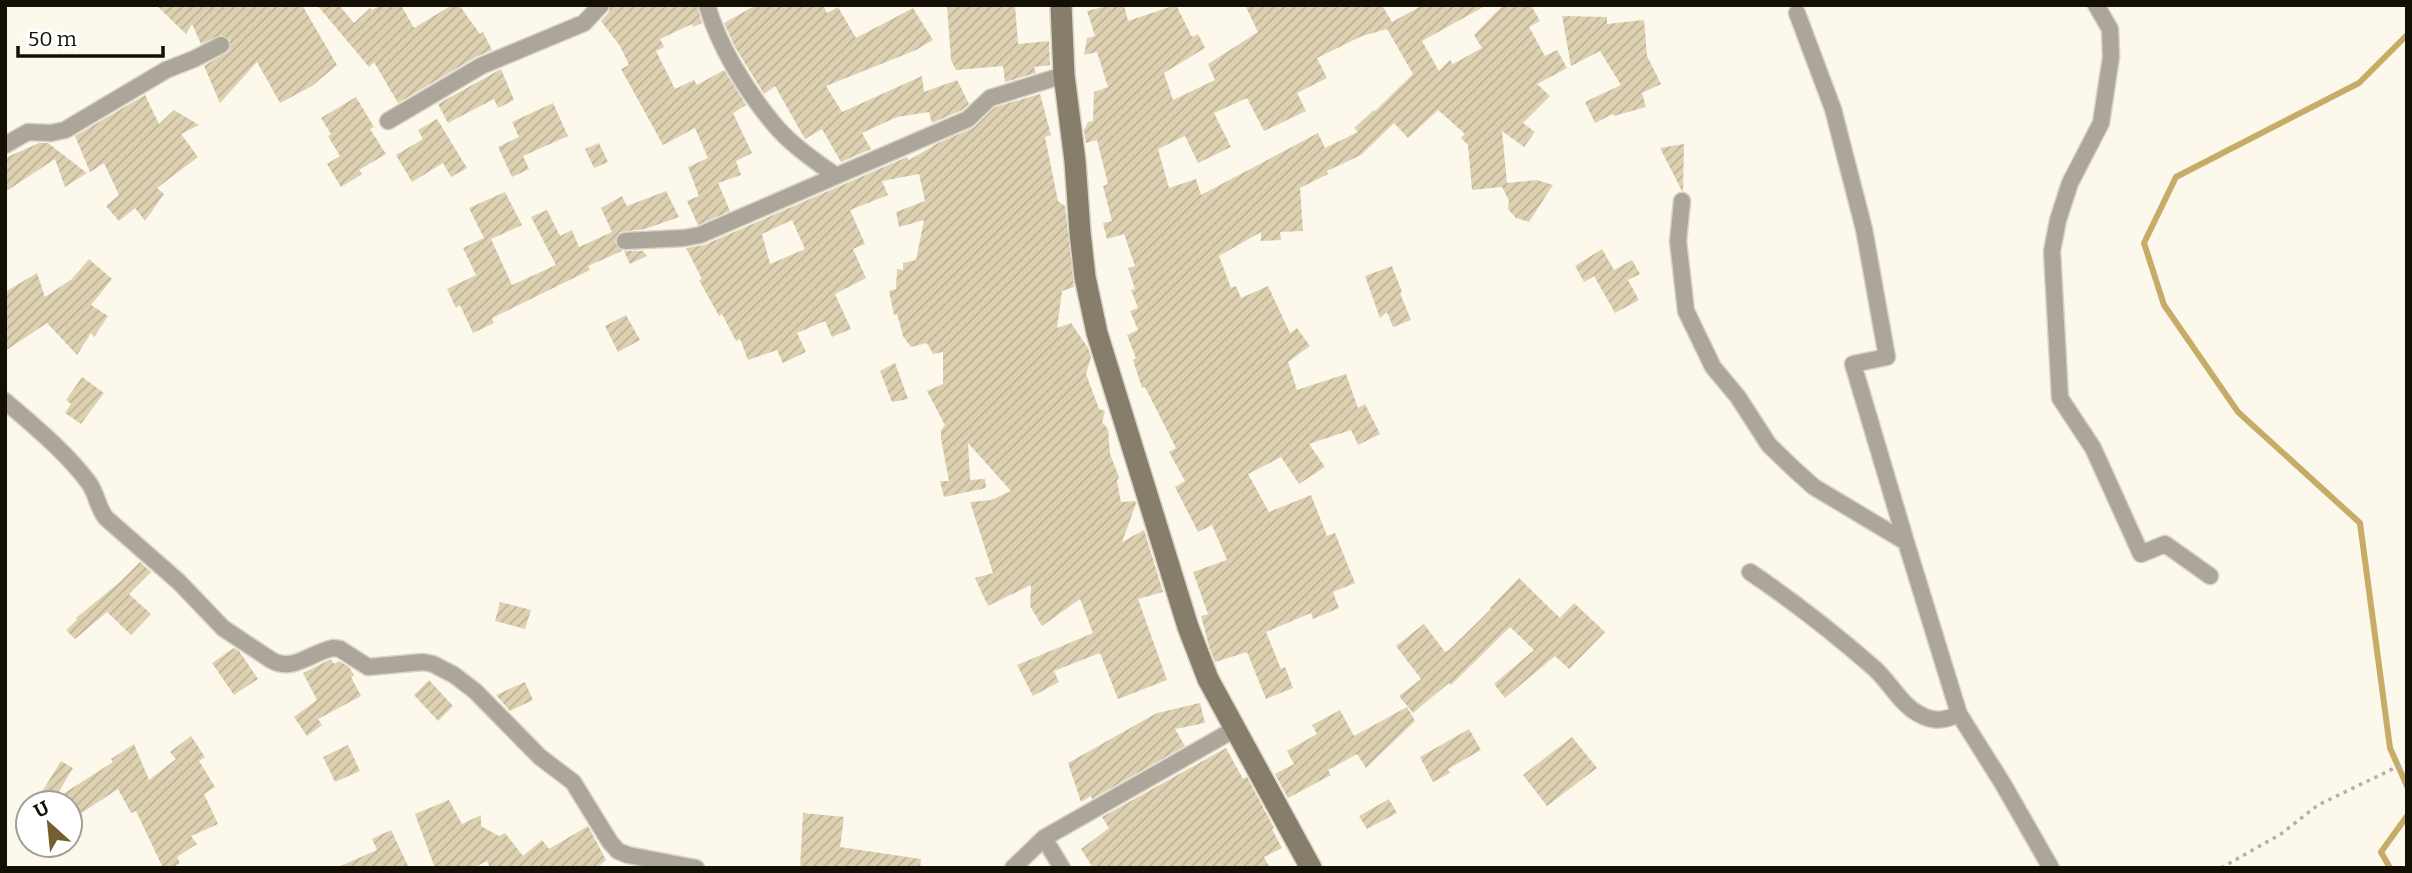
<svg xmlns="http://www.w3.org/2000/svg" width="2412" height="873" font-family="Bitter,serif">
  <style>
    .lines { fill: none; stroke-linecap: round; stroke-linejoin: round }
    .stream { stroke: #c7ac68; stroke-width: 6 }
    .building { fill: url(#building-hatch); fill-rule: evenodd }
    .street-casing { stroke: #d8d3c7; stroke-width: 19 }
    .secondary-casing { stroke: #d8d3c7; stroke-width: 24 }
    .path { stroke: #b5b0a5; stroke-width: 3.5; stroke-dasharray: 3.5 5; stroke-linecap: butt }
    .street { stroke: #aba699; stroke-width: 16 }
    .secondary { stroke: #867e6b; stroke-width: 21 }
  </style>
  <defs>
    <pattern id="building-hatch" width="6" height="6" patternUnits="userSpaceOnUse" patternTransform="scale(1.75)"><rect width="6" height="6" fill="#ddd1b2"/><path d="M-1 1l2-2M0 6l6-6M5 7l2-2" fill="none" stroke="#bdb298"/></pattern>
  </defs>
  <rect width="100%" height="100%" fill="#fdf8ec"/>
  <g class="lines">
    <!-- stream -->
    <path class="stream" d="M2407,35L2359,83L2176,177L2144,243L2164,305L2238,412L2360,523L2390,748L2407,786
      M2390,868L2381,852L2407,816"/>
  </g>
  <!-- building -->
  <path class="building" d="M156,5H302L337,65L312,86L280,103L257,62L220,103L204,66L229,51L230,40L221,35L201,44L192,24L186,34Z
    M317,5H339L354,23L370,8L372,10L381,5H401L414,28L452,5H459L480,34L483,32L492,50L476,57L398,103L374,62L369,67Z
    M611,5H697L702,23L693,27L692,24L660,39L664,47L656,51L675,89L694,80L697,85L724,70L746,105L733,113L752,153L736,161L741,175L718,183L730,211L698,225L687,201L699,196L688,167L708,158L695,128L663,145L621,69L629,65L620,46L601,21L609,12Z
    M756,5H823L827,13L838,7L856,38L913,8L933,40L916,50L826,86L842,112L922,76L924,92L957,80L969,104L962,110L932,123L929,112L897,117L862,133L871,149L841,162L822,129L805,139L775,86L764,94L735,47L724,23Z
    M947,5H1015L1018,44L1049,41L1050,65L1034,67L1036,73L1005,82L1003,66L956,70L951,60Z
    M1111,5H1124L1128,21L1176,5L1192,37L1198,34L1205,48L1164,73L1173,100L1215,80L1208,64L1258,32L1245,5H1382L1392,22L1423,5H1487L1422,41L1439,71L1450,60L1453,64L1482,48L1474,35L1503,5H1531L1540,21L1529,27L1545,56L1557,50L1567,68L1537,84L1550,96L1523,123L1535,132L1524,147L1502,131L1507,183L1537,180L1553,185L1529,222L1516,218L1508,209L1509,201L1502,187L1472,190L1468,145L1461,138L1465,134L1438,110L1408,138L1394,123L1361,155L1327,171L1328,174L1300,188L1303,231L1280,232L1281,240L1261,241V232L1219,256L1231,288L1236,286L1241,298L1268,286L1290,333L1297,328L1310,346L1288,362L1297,390L1346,374L1358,408L1365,404L1380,434L1358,445L1351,430L1309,444L1325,467L1299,484L1281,457L1248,474L1269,512L1311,495L1327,536L1335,533L1355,583L1333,592L1339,608L1313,619L1311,613L1266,632L1281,669L1285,667L1293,688L1266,699L1247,652L1215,662L1209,646L1201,616L1208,614L1193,572L1227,560L1212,525L1198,532L1175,487L1185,481L1169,452L1176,448L1145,387L1142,388L1133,360L1136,358L1127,335L1138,330L1130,311L1138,308L1131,290L1135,289L1128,268L1135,266L1124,234L1107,239L1103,223L1112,221L1103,186L1108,184L1097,140L1086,143L1084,130L1088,122L1093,121L1094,92L1108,87L1097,52L1084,55L1087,38L1095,36L1087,11ZM1387,29L1413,74L1375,111L1374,110L1354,128L1358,132L1325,148L1318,133L1201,195L1196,179L1169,188L1158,149L1185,136L1198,163L1231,147L1214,113L1247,98L1264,131L1306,111L1297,93L1327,78L1317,58L1362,36Z
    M1562,16L1607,17V24L1644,20L1647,56L1661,84L1642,93L1646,107L1614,116L1613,114L1595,123L1585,102L1621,85L1600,51L1571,66Z
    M501,69L514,100L498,108L494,99L448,123L438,104Z
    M1040,94L1051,135L1045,137L1058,201L1065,206L1074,287L1062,291L1057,328L1071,323L1088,348L1091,357L1086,374L1099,409L1105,411L1102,422L1108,429L1110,454L1119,477L1117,481L1121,502L1135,501L1136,504L1122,542L1144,530L1163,592L1138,599L1167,680L1118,699L1100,653L1054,671L1059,682L1033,696L1017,665L1093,633L1080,599L1042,626L1030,606L1031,585L988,606L975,578L993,573L970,502L991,500L1011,491L968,443L970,480L985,479L986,488L944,497L940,481H949L941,439V430L945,425L927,391L943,384V352L933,354L927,343L911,347L903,336L897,314L894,315L889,291L896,289L897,269L903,270V263L916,260L924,220L899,227L896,212L925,201L919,174L882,181L888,195L850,210L865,244L853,249L866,278L835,294L851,329L832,337L825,321L797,333L806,352L783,363L777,350L748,360L740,339L736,341L722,314L719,316L699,280L702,279L686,248L704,245L907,157L909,160L938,143L973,128L995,107ZM792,220L805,249L770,264L762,234Z
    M145,95L159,124L174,110L199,125L181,134L198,157L157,188L164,194L145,221L135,208L119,221L106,206L119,195L104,163L90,172L75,136Z
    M356,97L374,127L370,129L386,154L359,170L362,174L341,187L327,164L340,156L328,136L331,134L321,118Z
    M553,103L568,136L523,156L529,169L512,177L498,147L519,137L512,122Z
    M437,119L467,168L451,177L443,163L412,182L396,155L423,139L418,130Z
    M39,143H48L87,173L65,187L55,159L5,192V158Z
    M599,143L608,162L594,168L585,149Z
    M1684,144L1683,191H1682L1660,148Z
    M666,191L679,217L645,229L620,232L615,242L622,251L588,266L590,270L492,318L494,323L473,333L460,305L456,308L447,289L476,275L463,248L484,238L469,208L505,192L522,225L491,239L512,285L556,265L531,217L547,210L560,236L572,230L579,247L612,232L601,208L622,196L627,206Z
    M1602,249L1614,270L1632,260L1640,274L1628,280L1639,300L1615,313L1594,276L1584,282L1575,266Z
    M624,251H643L647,256L630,264Z
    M89,259L112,279L91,305L108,316L94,337L91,333L77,355L47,323L5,351V292L37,273L45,297L72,279Z
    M1392,266L1402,292L1400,293L1411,320L1393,327L1387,312L1380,318L1365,276Z
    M626,315L640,340L618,352L605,326Z
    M895,363L908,399L892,402L880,371Z
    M82,377L104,393L81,424L65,413L71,404L66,400Z
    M140,562L151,572L129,594L151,614L131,635L107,612L75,639L66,630L77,620L76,618L121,581Z
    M1519,578L1560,618L1574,603L1605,632L1569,669L1555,656L1505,698L1494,684L1534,650L1510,627L1451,685L1449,683L1413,713L1399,696L1421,679L1396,646L1424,624L1445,652L1449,650L1491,609L1490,608Z
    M500,602L531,610L525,629L495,621Z
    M234,648L239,651L258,679L234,695L212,663Z
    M331,659L334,664L339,661L349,667L354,675L351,677L361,696L318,719L322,725L307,736L294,717L317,700L303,673Z
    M429,680L453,706L438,721L414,695Z
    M525,682L533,700L510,711L496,695Z
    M1200,703L1205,723L1175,729L1185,746L1092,799L1091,796L1081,802L1068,763L1157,713Z
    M1407,707L1415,721L1366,768L1357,754L1328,770L1331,775L1288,798L1275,774L1294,764L1287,751L1317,734L1312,725L1340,710L1354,736Z
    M1469,729L1481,750L1448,769L1450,773L1433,782L1420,757Z
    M191,736L205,757L199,761L215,787L204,794L218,824L191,836L197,844L177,857L180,863L172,868H163L136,811L131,813L118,789L77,816L63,794L113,762L111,759L134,744L149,780L176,759L170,752Z
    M1572,737L1597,768L1547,806L1523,775Z
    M348,745L360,771L335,782L323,757Z
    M1226,748L1243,779L1247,777L1274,828L1272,829L1282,848L1264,857L1270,868H1093L1081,849L1109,828L1102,817Z
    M61,761L73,768L52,803H35Z
    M1389,799L1397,813L1367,829L1359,816Z
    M449,800L462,824L481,815V826L499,836L505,833L523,856L542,840L549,849L588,826L606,860L597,868H533L528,863L532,868H490L487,861L473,868H435L415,814Z
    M803,813L844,817L840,847L921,859L920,868H800Z
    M391,830L409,868H336L377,850L372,839Z"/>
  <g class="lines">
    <defs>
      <path id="street" d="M707,5C719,47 746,90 773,123C790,144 815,161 836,176L968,119L990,98L1064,75
        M2096,5L2110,29L2111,57L2101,123L2070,183L2058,220L2052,251L2060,398L2093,448L2141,554L2165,544L2210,576
        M1797,13L1833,109L1864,229L1887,357L1853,364L1906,542
        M388,121L481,66L584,23L601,5
        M5,145L28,132L51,133L65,130L166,70L194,59L221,45
        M1682,201L1678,241L1686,311L1713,367L1738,397L1769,445L1795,470L1814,487L1906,542L1959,714
        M625,241L684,238L700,235L836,176
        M5,401C34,426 66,452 89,483C97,494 97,507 106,518L179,582L223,628L271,660C292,673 312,652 333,648L340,649L368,667L423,662L433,664L454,675L475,691L540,757L573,782L610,842L618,851L628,855L696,868
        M1750,572C1793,601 1834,633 1874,668C1889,681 1901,705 1919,714C1933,722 1944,721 1959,714L2003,784L2051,868
        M1044,838L1062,868
        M1013,868L1044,838L1235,729"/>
      <path id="secondary" d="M1061,5L1064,75L1075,161L1080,232L1085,277L1097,333L1188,627L1208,679L1311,868"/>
    </defs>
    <!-- street casing -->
    <use href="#street" class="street-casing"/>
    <!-- secondary casing -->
    <use href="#secondary" class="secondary-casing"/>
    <!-- path -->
    <path class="path" d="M2221,868L2281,834L2318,805L2407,762"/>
    <!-- street -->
    <use href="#street" class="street"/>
    <!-- secondary -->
    <use href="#secondary" class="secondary"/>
  </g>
  <!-- border -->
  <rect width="2412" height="873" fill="none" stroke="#130f05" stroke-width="14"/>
  <!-- north arrow -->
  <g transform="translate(49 824) rotate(333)"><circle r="33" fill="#ffffff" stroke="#a19f9b" stroke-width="2"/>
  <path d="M0-5L12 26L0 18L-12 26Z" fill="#73602e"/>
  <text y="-10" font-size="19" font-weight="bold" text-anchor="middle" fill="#130f05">U</text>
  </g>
  <!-- scale -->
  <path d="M18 46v10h145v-10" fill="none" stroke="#130f05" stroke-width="3.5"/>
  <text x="28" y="46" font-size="21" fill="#130f05" stroke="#ffffff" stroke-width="5" paint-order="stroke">50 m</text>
</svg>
